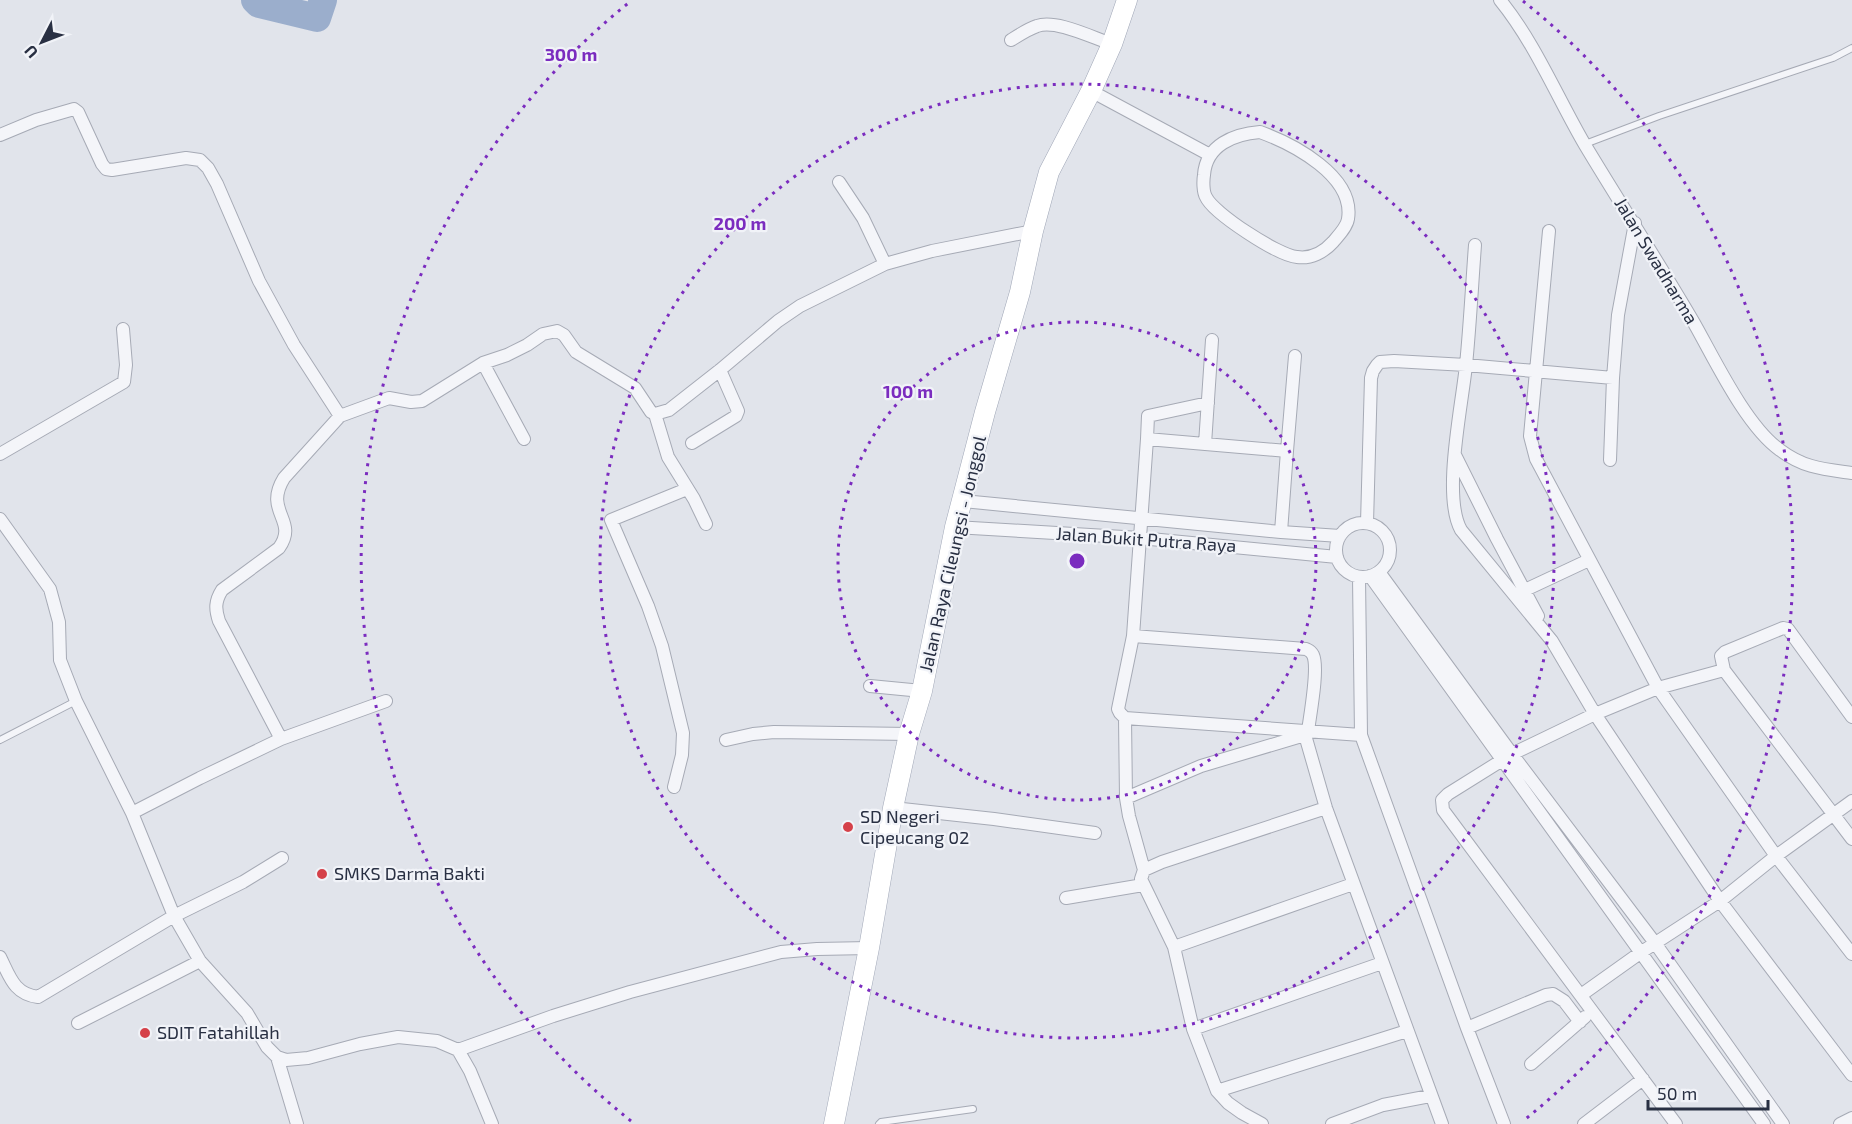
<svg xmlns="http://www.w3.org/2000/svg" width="1852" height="1124" font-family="'Exo 2',sans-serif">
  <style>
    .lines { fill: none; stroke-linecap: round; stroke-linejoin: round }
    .river { stroke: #9baecc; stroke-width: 28 }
    .lane-casing { stroke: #a6aab5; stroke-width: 8 }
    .street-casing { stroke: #a6aab5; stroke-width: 14 }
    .primary-casing { stroke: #a0a7b7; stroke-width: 21 }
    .lane { stroke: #f4f5f9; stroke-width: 6 }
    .street { stroke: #f4f5f9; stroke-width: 12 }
    .primary { stroke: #fff; stroke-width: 20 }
    .ring { fill: none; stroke: #7b2cbf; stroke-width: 3; stroke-dasharray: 3 6 }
    .poi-dot { fill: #d54149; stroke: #f1f3f8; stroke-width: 2 }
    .labels { text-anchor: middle; stroke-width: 4.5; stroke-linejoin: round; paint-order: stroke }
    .street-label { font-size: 18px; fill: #293043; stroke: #f1f3f8 }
    .poi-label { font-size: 18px; fill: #293043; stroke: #f1f3f8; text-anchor: start }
    .centre { fill: #7b2cbf; stroke: #f1f3f8; stroke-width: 3 }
    .ring-label { font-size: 18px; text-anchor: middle; font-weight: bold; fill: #7b2cbf; stroke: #f1f3f8; stroke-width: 4.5; stroke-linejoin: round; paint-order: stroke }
  </style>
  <rect width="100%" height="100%" fill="#e1e4eb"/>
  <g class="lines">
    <!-- river -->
    <path class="river" d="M255,0L259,4L317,18L323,0"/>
    <defs>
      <path id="lane" d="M1585,144L1659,116L1833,58L1852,48
        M0,740L76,701
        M879,1124L881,1122L973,1109"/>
      <path id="street" d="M1500,0C1535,43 1557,97 1585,145C1621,205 1659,263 1694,323C1715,360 1746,426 1780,450C1804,468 1823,469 1852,473
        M1011,40C1019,35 1028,29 1037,26C1056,19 1093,38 1112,44
        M1091,91L1210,155
        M1260,132C1293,144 1355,176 1348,219C1347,227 1338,236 1333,242C1324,252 1311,259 1297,257C1279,256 1213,213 1206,197C1203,192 1203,181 1204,175C1206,145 1234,134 1260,132Z
        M0,135L36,120L74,109L78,112L102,164L106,169L112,170L186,158L200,160L208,168L217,184L259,281L294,345L340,416
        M839,182L863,218L885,264
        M1549,231L1530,436L1536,459L1658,688L1776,856L1852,954
        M1475,245C1472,285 1470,325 1466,365C1462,406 1442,496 1461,530L1552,641L1595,714L1720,901L1852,1075
        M483,363L524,439
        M655,414L669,410L720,370L778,321L800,306L885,264L932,251L1033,231
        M1147,439L1148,416L1208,403
        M692,443L736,416L738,411L720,370
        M1205,444L1212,340
        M1287,451L1295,356
        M0,454L124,382L126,365L123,329
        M1455,455L1497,539L1538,616
        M1610,460L1613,378L1618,315L1635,223
        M963,501L1281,532L1340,536
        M0,519L50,589L59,622L60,660L76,701L132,813L174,916L200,961L247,1013L267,1047L277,1057L286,1060L308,1058L360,1044L398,1037L437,1041L458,1050L470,1071L492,1124
        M1367,523L1371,378L1373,371L1377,365L1380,362L1394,361L1466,365L1613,378
        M1336 550a27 27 0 1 1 54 0a27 27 0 1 1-54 0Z
        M955,527L1140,538L1337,557
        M1281,532L1287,451L1147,439L1133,636L1306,649C1310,651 1311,651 1313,655C1319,668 1310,715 1308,731L1305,735L1326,808L1442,1124
        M1379,572L1512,754L1655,943L1783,1124
        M1370,576L1764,1124
        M1359,577L1361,735L1467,1028L1504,1124
        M1525,590L1589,560
        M1133,636L1118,709L1120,713L1125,718L1361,735
        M870,686L922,691
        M1852,717L1788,629L1783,628L1725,652L1721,656L1724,670L1852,839
        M1125,718L1126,798L1129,816L1144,870
        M281,739L386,701
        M726,740L753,734L774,732L909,734
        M674,787L682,755L683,733L662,646L648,606L611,520L687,489
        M1126,798L1201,766L1305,735
        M893,808L994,819L1095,833
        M132,813L200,778L281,739L219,621C215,609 215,601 222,590L279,548C299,520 263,512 284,478L340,416L389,398L411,402L422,401L483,363L507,355L527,345L543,334L557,331L564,335L576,352L635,388L651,412L655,414L668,457L694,499L706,524
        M1066,898L1143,885
        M1174,947L1353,884
        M0,957C10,977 14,994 38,997L174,916L243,882L282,858
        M1581,995L1640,953L1720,901L1776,856L1852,801
        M78,1023L200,961
        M1467,1028L1546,995L1553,994L1564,1001L1580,1022
        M1193,1029L1382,963
        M458,1050L553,1016L630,992L781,952L817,949L869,948
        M277,1057L297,1124
        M1531,1064L1585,1017
        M1217,1091L1407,1031
        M1262,1124L1242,1113L1228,1103L1217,1091L1193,1029L1174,947L1141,879L1144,870L1162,862L1326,808
        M1332,1124L1383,1105L1430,1096
        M1584,1124L1643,1079
        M1676,1124L1443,810L1442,800L1448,794L1512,754L1595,714L1658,688L1724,670
        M1840,1124L1852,1118"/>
      <path id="primary" d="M834,1124L869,948L893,808L909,734L922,691L955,527L985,412L1020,292L1033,231L1049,172L1091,91L1112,44L1127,0"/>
    </defs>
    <!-- lane casing -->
    <use href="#lane" class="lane-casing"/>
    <!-- street casing -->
    <use href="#street" class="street-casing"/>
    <!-- primary casing -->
    <use href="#primary" class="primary-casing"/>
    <!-- lane -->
    <use href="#lane" class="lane"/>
    <!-- street -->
    <use href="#street" class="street"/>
    <!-- primary -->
    <use href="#primary" class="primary"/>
  </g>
  <!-- distance rings -->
  <g class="ring">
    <circle cx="1077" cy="561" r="239"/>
    <circle cx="1077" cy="561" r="477"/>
    <path d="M631 1121A716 716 0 0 1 631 1M1523 1A716 716 0 0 1 1523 1121"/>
  </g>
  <!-- markers -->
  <g class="poi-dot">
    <circle cx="848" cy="827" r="6"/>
    <circle cx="322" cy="874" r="6"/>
    <circle cx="145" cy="1033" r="6"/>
  </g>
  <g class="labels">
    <!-- street labels -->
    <g class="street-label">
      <text transform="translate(1656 261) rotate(59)" y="6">Jalan Swadharma</text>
      <text transform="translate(1146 540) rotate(4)" y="6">Jalan Bukit Putra Raya</text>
      <text transform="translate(953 554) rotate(-77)" y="6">Jalan Raya Cileungsi - Jonggol</text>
    </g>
    <!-- poi labels -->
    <g class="poi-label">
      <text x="860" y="823">SD Negeri<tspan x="860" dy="21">Cipeucang 02</tspan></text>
      <text x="334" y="880">SMKS Darma Bakti</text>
      <text x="157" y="1039">SDIT Fatahillah</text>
    </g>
  </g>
  <circle cx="1077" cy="561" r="9" class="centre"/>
  <g class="ring-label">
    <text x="571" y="61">300 m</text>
    <text x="740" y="230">200 m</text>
    <text x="908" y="398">100 m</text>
  </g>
  <!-- north arrow -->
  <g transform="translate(42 42) rotate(228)" stroke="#f1f3f8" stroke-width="4.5" paint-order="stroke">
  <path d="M0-4.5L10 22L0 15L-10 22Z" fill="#293043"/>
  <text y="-9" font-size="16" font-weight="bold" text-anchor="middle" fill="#293043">U</text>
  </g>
  <!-- scale -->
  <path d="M1648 1100v9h120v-9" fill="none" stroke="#293043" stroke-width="3"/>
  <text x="1657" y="1100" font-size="18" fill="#293043" stroke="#f1f3f8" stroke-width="4.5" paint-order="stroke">50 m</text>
</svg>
